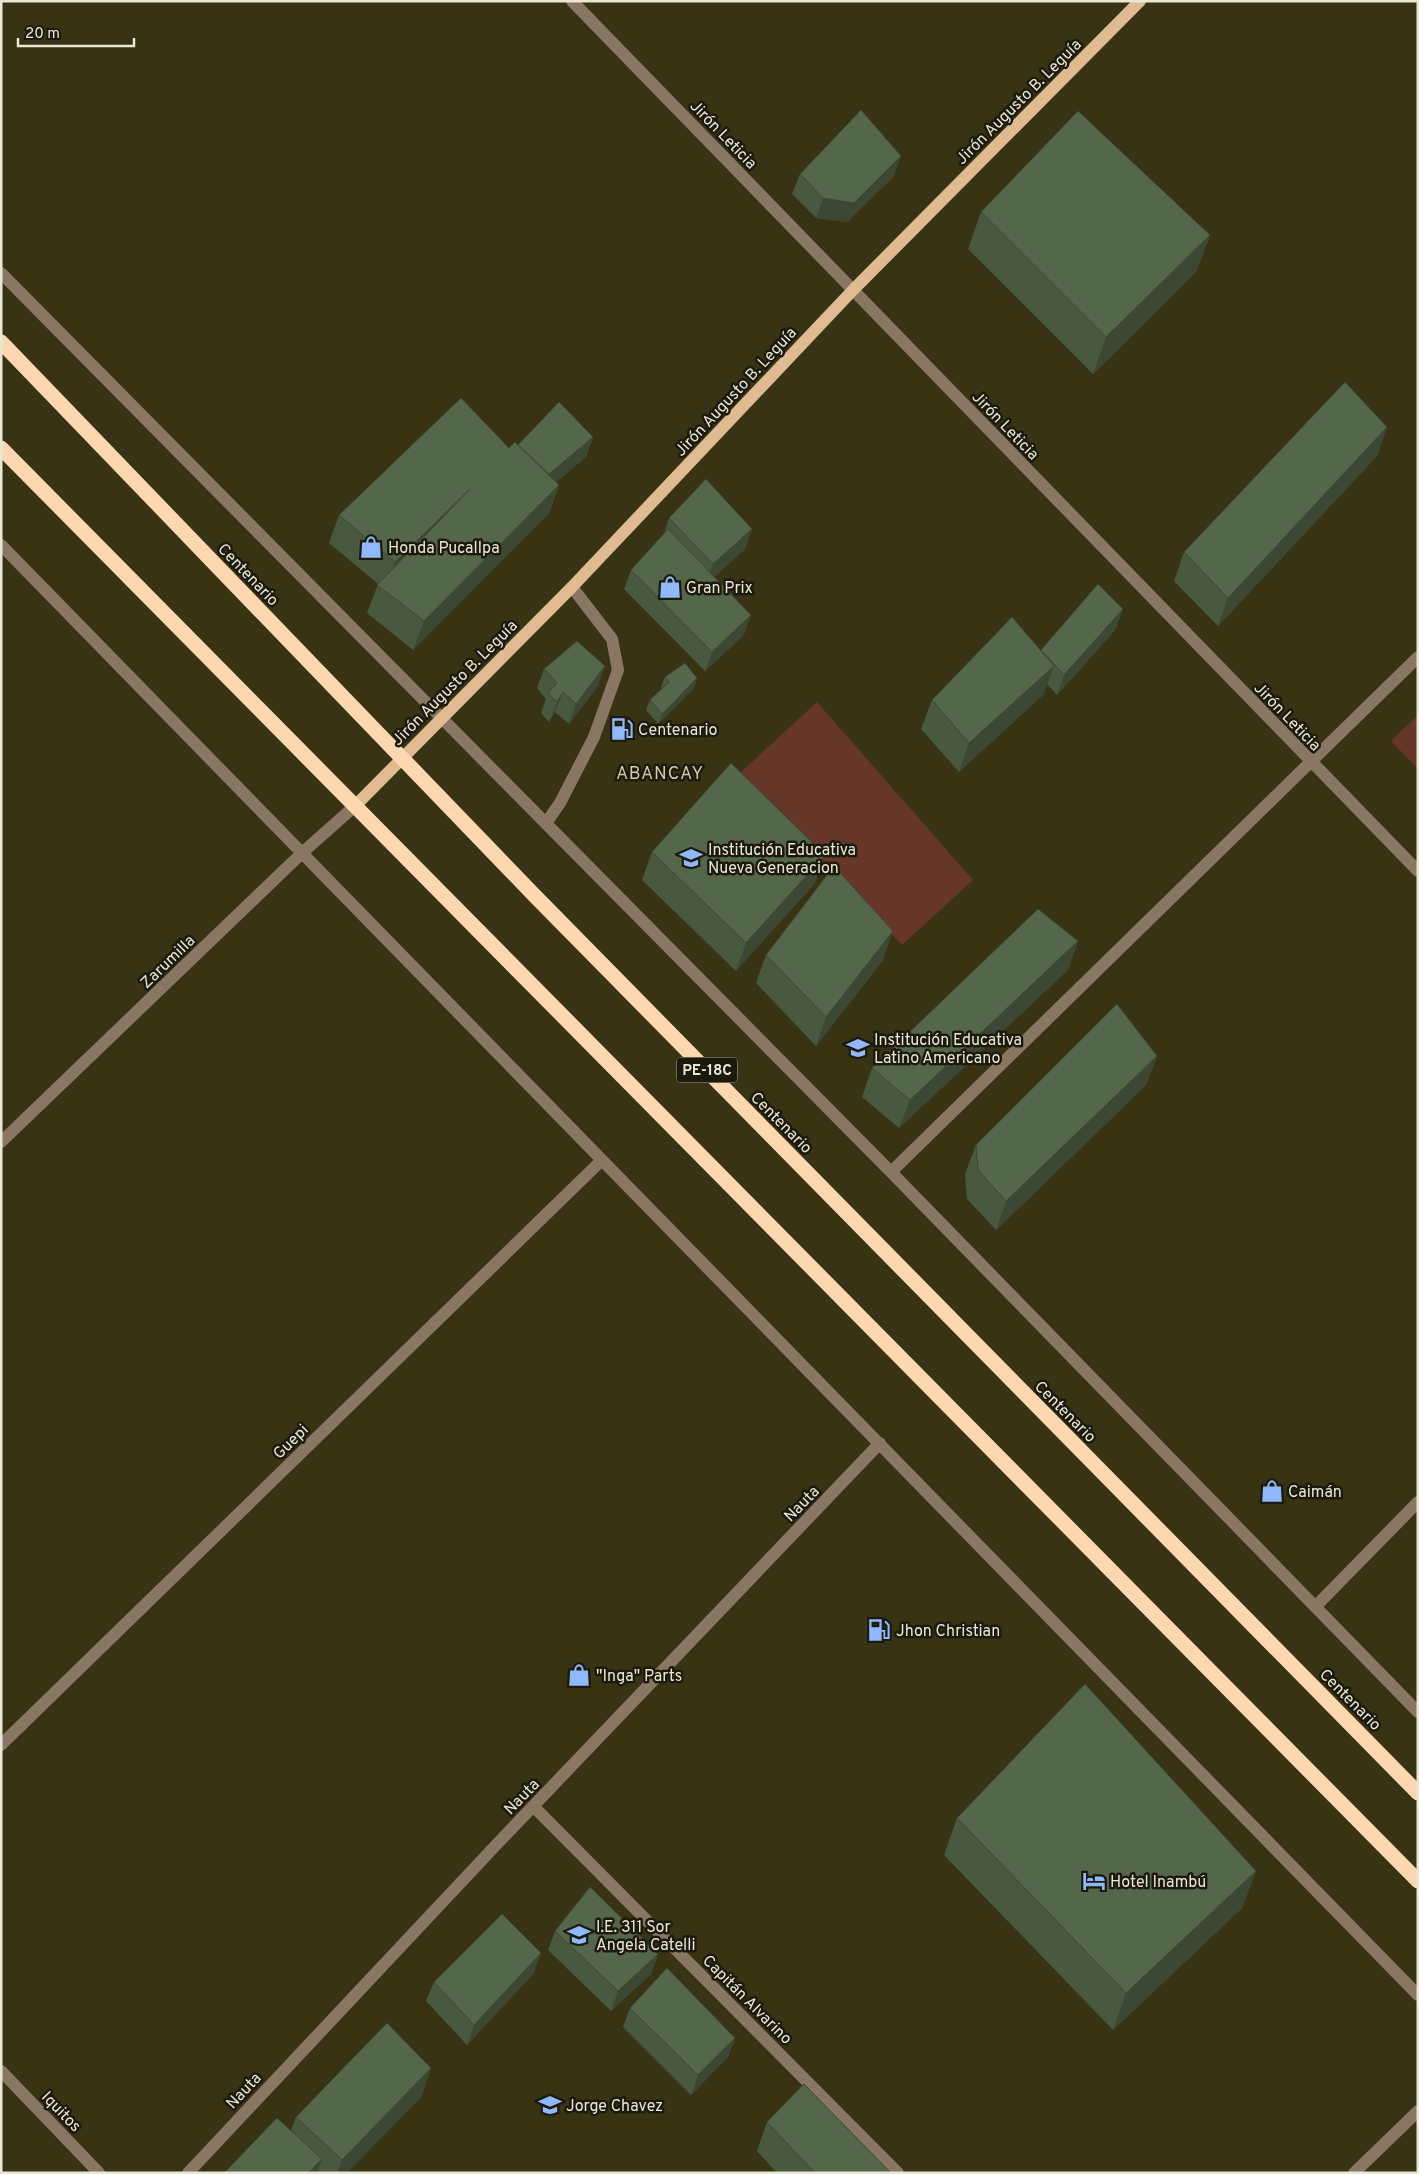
<svg xmlns="http://www.w3.org/2000/svg" width="1419" height="2174" font-family="Overpass,sans-serif">
  <style>
    .green { fill: #663729 }
    .lines { fill: none; stroke-linecap: round; stroke-linejoin: round }
    .minor { stroke: #897763; stroke-width: 12 }
    .major { stroke: #e0ba91; stroke-width: 12 }
    .highway { stroke: #fcd7af; stroke-width: 15 }
    .wall { fill: #495940 }
    .shaded-wall { fill: #3c4834 }
    .building { fill: #55674a; stroke: #3c4834 }
    .labels { text-anchor: middle; stroke-width: 5; stroke-linejoin: round; paint-order: stroke }
    .shield { fill: #1c1a0d; stroke: #acaa99; stroke-width: 1 }
    .shield-label { font-size: 15px; font-weight: bold; fill: #eae7d5 }
    .street-label { font-size: 16px; fill: #eae7d5; stroke: #1c1a0d }
    .poi-label { font-size: 16px; fill: #eae7d5; stroke: #1c1a0d; text-anchor: start }
    .neighbourhood-label { font-size: 18px; letter-spacing: 1px; fill: #d1cca8; stroke: #1c1a0d }
  </style>
  <rect width="100%" height="100%" fill="#373313"/>
  <!-- green -->
  <path class="green" d="M817,702L973,880L902,945L738,775Z
    M1418,715V769L1391,741Z"/>
  <g class="lines">
    <!-- minor -->
    <path class="minor" d="M572,1L1418,871
      M1,273L891,1172L1418,1712
      M1,545L1418,1995
      M546,823L560,803L594,737L618,670L612,639L572,587
      M1,1142L302,853L356,805
      M891,1172L1418,657
      M1315,1607L1418,1502
      M1,1745L602,1160
      M533,1806L898,2173
      M1,2071L99,2173
      M188,2173L497,1844L880,1443
      M1354,2173L1418,2111"/>
    <!-- major -->
    <path class="major" d="M356,805L572,587L853,290L1140,1"/>
    <!-- highway -->
    <path class="highway" d="M1,342L534,895L1418,1793
      M1,448L1418,1881"/>
  </g>
  <!-- wall -->
  <path class="wall" d="M800,174L894,176L847,222L816,218L792,194Z
    M981,212L1210,235L1196,272L1093,374L968,249Z
    M1387,427L1377,456L1218,626L1174,581L1184,552Z
    M593,437L586,457L556,482L559,485L549,513L413,650L367,613L378,584L329,543L339,515L509,448L518,445Z
    M669,518L752,529L745,549L714,577L744,635L705,671L624,589L631,570L664,534Z
    M1116,629L1057,695L1047,684L1044,694L959,772L921,729L932,700L1041,651V650Z
    M544,669L598,686L569,724L555,712L549,722L541,713L546,699L537,688Z
    M665,677L697,678L694,688L658,724L646,710L650,700L662,688L661,687Z
    M652,852L815,883L736,971L642,880Z
    M1078,941L1068,970L899,1128L862,1097L872,1068Z
    M766,955L883,960L816,1046L756,983Z
    M1157,1056L1146,1085L996,1230L967,1199L965,1174L976,1145Z
    M957,1818L1256,1871L1242,1908L1113,2030L944,1855Z
    M555,1931L658,1954L651,1974L611,2011L548,1950Z
    M534,1973L467,2045L426,2001L434,1982Z
    M630,2008L735,2038L728,2057L691,2095L623,2027Z
    M431,2068L421,2097L347,2173H224L291,2130L296,2117Z
    M767,2122L891,2173H777L757,2151Z"/>
  <!-- shaded-wall -->
  <path class="shaded-wall" d="M901,156L894,176L847,222L816,218L823,198Z
    M1210,235L1196,272L1093,374L1106,337Z
    M1387,427L1377,456L1218,626L1228,598Z
    M593,437L586,457L539,496L546,477Z
    M559,485L549,513L413,650L424,621Z
    M470,489L385,590L395,562Z
    M752,529L745,549L706,584L713,564Z
    M1123,609L1116,629L1057,695L1064,675Z
    M751,615L744,635L705,671L712,652Z
    M605,666L598,686L569,724L576,704Z
    M1054,666L1044,694L959,772L969,743Z
    M697,678L694,688L658,724L662,714Z
    M563,692L555,712L549,722L557,702Z
    M825,855L815,883L736,971L746,943Z
    M893,931L883,960L816,1046L826,1017Z
    M1078,941L1068,970L899,1128L910,1100Z
    M1157,1056L1146,1085L996,1230L1006,1201Z
    M1256,1871L1242,1908L1113,2030L1126,1993Z
    M541,1953L534,1973L467,2045L474,2025Z
    M658,1954L651,1974L611,2011L618,1991Z
    M735,2038L728,2057L691,2095L698,2075Z
    M431,2068L421,2097L347,2173H337L342,2160Z
    M322,2159L317,2173H308Z"/>
  <!-- building -->
  <path class="building" d="M861,110L901,156L854,203L823,198L800,174Z
    M1078,111L1210,235L1106,337L981,212Z
    M1345,382L1387,427L1228,598L1184,552Z
    M461,398L509,448L515,442L559,485L424,621L377,585L470,489L395,562L339,515Z
    M559,402L593,437L549,474L518,445Z
    M706,479L752,529L713,564L669,518Z
    M668,529L751,615L712,652L631,570Z
    M1098,584L1123,609L1064,675L1041,650Z
    M1012,617L1054,666L969,743L932,700Z
    M577,641L605,666L576,704L563,692L557,702L548,693L557,683L544,669Z
    M685,663L697,678L662,714L650,700L669,682L665,677Z
    M731,763L825,855L746,943L652,852Z
    M834,866L893,931L826,1017L766,955Z
    M1038,909L1078,941L910,1100L872,1068Z
    M1117,1004L1157,1056L1006,1201L978,1170L976,1145Z
    M1085,1684L1256,1871L1126,1993L957,1818Z
    M590,1887L658,1954L618,1991L555,1931Z
    M502,1914L541,1953L474,2025L434,1982Z
    M667,1968L735,2038L698,2075L630,2008Z
    M387,2023L431,2068L342,2160L296,2117Z
    M804,2084L891,2173H815L767,2122Z
    M277,2118L322,2159L308,2173H224Z"/>
  <!-- icons -->
  <defs>
    <symbol id="shop-bare" viewBox="-9 -9 18 18"><path d="M-5-2.5h2.3a2.7 3.5 0 0 1 5.4 0H5L5.5 6h-11ZM-1.5-2.5h3a1.5 2.3 0 0 0-3 0Z" fill="#90b8fd" stroke="#1c1a0d" stroke-width="2.5" paint-order="stroke"/></symbol>
    <symbol id="fuel-bare" viewBox="-9 -9 18 18"><path d="M-5.5-6h7V0h2V4h1.3V-2.5L3-4.5l.8-.8L6-3V5H2.5V1h-1V6h-7ZM-4.2-4.7v3.2H.2V-4.7Z" fill="#90b8fd" stroke="#1c1a0d" stroke-width="2.5" paint-order="stroke"/></symbol>
    <symbol id="school-bare" viewBox="-9 -9 18 18"><path d="M0-5L7-2L0 1L-7-2ZM-4 1L0 2.5L4 1V4Q0 6-4 4Z" fill="#90b8fd" stroke="#1c1a0d" stroke-width="2.5" paint-order="stroke"/></symbol>
    <symbol id="hotel-bare" viewBox="-9 -9 18 18"><path d="M-6-4.5h1.5V1H6V5H4.5V3h-9V5H-6ZM-4 0a1.8 1.8 0 1 1 3.6 0ZM.5 0V-2.5h3Q6-2.5 6 0Z" fill="#90b8fd" stroke="#1c1a0d" stroke-width="2.5" paint-order="stroke"/></symbol>
  </defs>
  <g fill-rule="evenodd">
    <use href="#shop-bare" x="355" y="531" width="32" height="32"/>
    <use href="#shop-bare" x="654" y="571" width="32" height="32"/>
    <use href="#fuel-bare" x="606" y="713" width="32" height="32"/>
    <use href="#school-bare" x="675" y="842" width="32" height="32"/>
    <use href="#school-bare" x="842" y="1032" width="32" height="32"/>
    <use href="#shop-bare" x="1256" y="1475" width="32" height="32"/>
    <use href="#fuel-bare" x="863" y="1614" width="32" height="32"/>
    <use href="#shop-bare" x="563" y="1659" width="32" height="32"/>
    <use href="#hotel-bare" x="1078" y="1865" width="32" height="32"/>
    <use href="#school-bare" x="563" y="1919" width="32" height="32"/>
    <use href="#school-bare" x="534" y="2089" width="32" height="32"/>
  </g>
  <g class="labels">
    <!-- shield labels -->
    <rect class="shield" x="677" y="1057.5" width="60" height="25" rx="4"/>
    <g class="shield-label">
      <text x="707" y="1075">PE-18C</text>
    </g>
    <!-- street labels -->
    <g class="street-label">
      <text transform="translate(1018 101) rotate(-45)" y="6">Jirón Augusto B. Leguía</text>
      <text transform="translate(724 134) rotate(46)" y="6">Jirón Leticia</text>
      <text transform="translate(735 391) rotate(-47)" y="6">Jirón Augusto B. Leguía</text>
      <text transform="translate(1006 425) rotate(46)" y="6">Jirón Leticia</text>
      <text transform="translate(249 574) rotate(46)" y="6">Centenario</text>
      <text transform="translate(454 682) rotate(-45)" y="6">Jirón Augusto B. Leguía</text>
      <text transform="translate(1288 716) rotate(46)" y="6">Jirón Leticia</text>
      <text transform="translate(167 961) rotate(-44)" y="6">Zarumilla</text>
      <text transform="translate(782 1122) rotate(45)" y="6">Centenario</text>
      <text transform="translate(1066 1411) rotate(45)" y="6">Centenario</text>
      <text transform="translate(290 1441) rotate(-44)" y="6">Guepi</text>
      <text transform="translate(801 1503) rotate(-46)" y="6">Nauta</text>
      <text transform="translate(1351 1699) rotate(45)" y="6">Centenario</text>
      <text transform="translate(521 1796) rotate(-46)" y="6">Nauta</text>
      <text transform="translate(748 1999) rotate(45)" y="6">Capitán Alvarino</text>
      <text transform="translate(243 2090) rotate(-47)" y="6">Nauta</text>
      <text transform="translate(62 2111) rotate(46)" y="6">Iquitos</text>
    </g>
    <!-- poi labels -->
    <g class="poi-label">
      <text x="388" y="553">Honda Pucallpa</text>
      <text x="686" y="593">Gran Prix</text>
      <text x="638" y="735">Centenario</text>
      <text x="708" y="855">Institución Educativa<tspan x="708" dy="18">Nueva Generacion</tspan></text>
      <text x="874" y="1045">Institución Educativa<tspan x="874" dy="18">Latino Americano</tspan></text>
      <text x="1288" y="1497">Caimán</text>
      <text x="896" y="1636">Jhon Christian</text>
      <text x="596" y="1681">"Inga" Parts</text>
      <text x="1110" y="1887">Hotel Inambú</text>
      <text x="596" y="1932">I.E. 311 Sor<tspan x="596" dy="18">Angela Catelli</tspan></text>
      <text x="566" y="2111">Jorge Chavez</text>
    </g>
    <!-- neighbourhood labels -->
    <g class="neighbourhood-label">
      <text x="660" y="779">ABANCAY</text>
    </g>
  </g>
  <!-- border -->
  <rect width="1419" height="2174" fill="none" stroke="#eae7d5" stroke-width="5"/>
  <!-- scale -->
  <path d="M18 38v8h116v-8" fill="none" stroke="#eae7d5" stroke-width="2.5"/>
  <text x="25" y="38" font-size="15" fill="#eae7d5" stroke="#1c1a0d" stroke-width="4" paint-order="stroke">20 m</text>
</svg>
